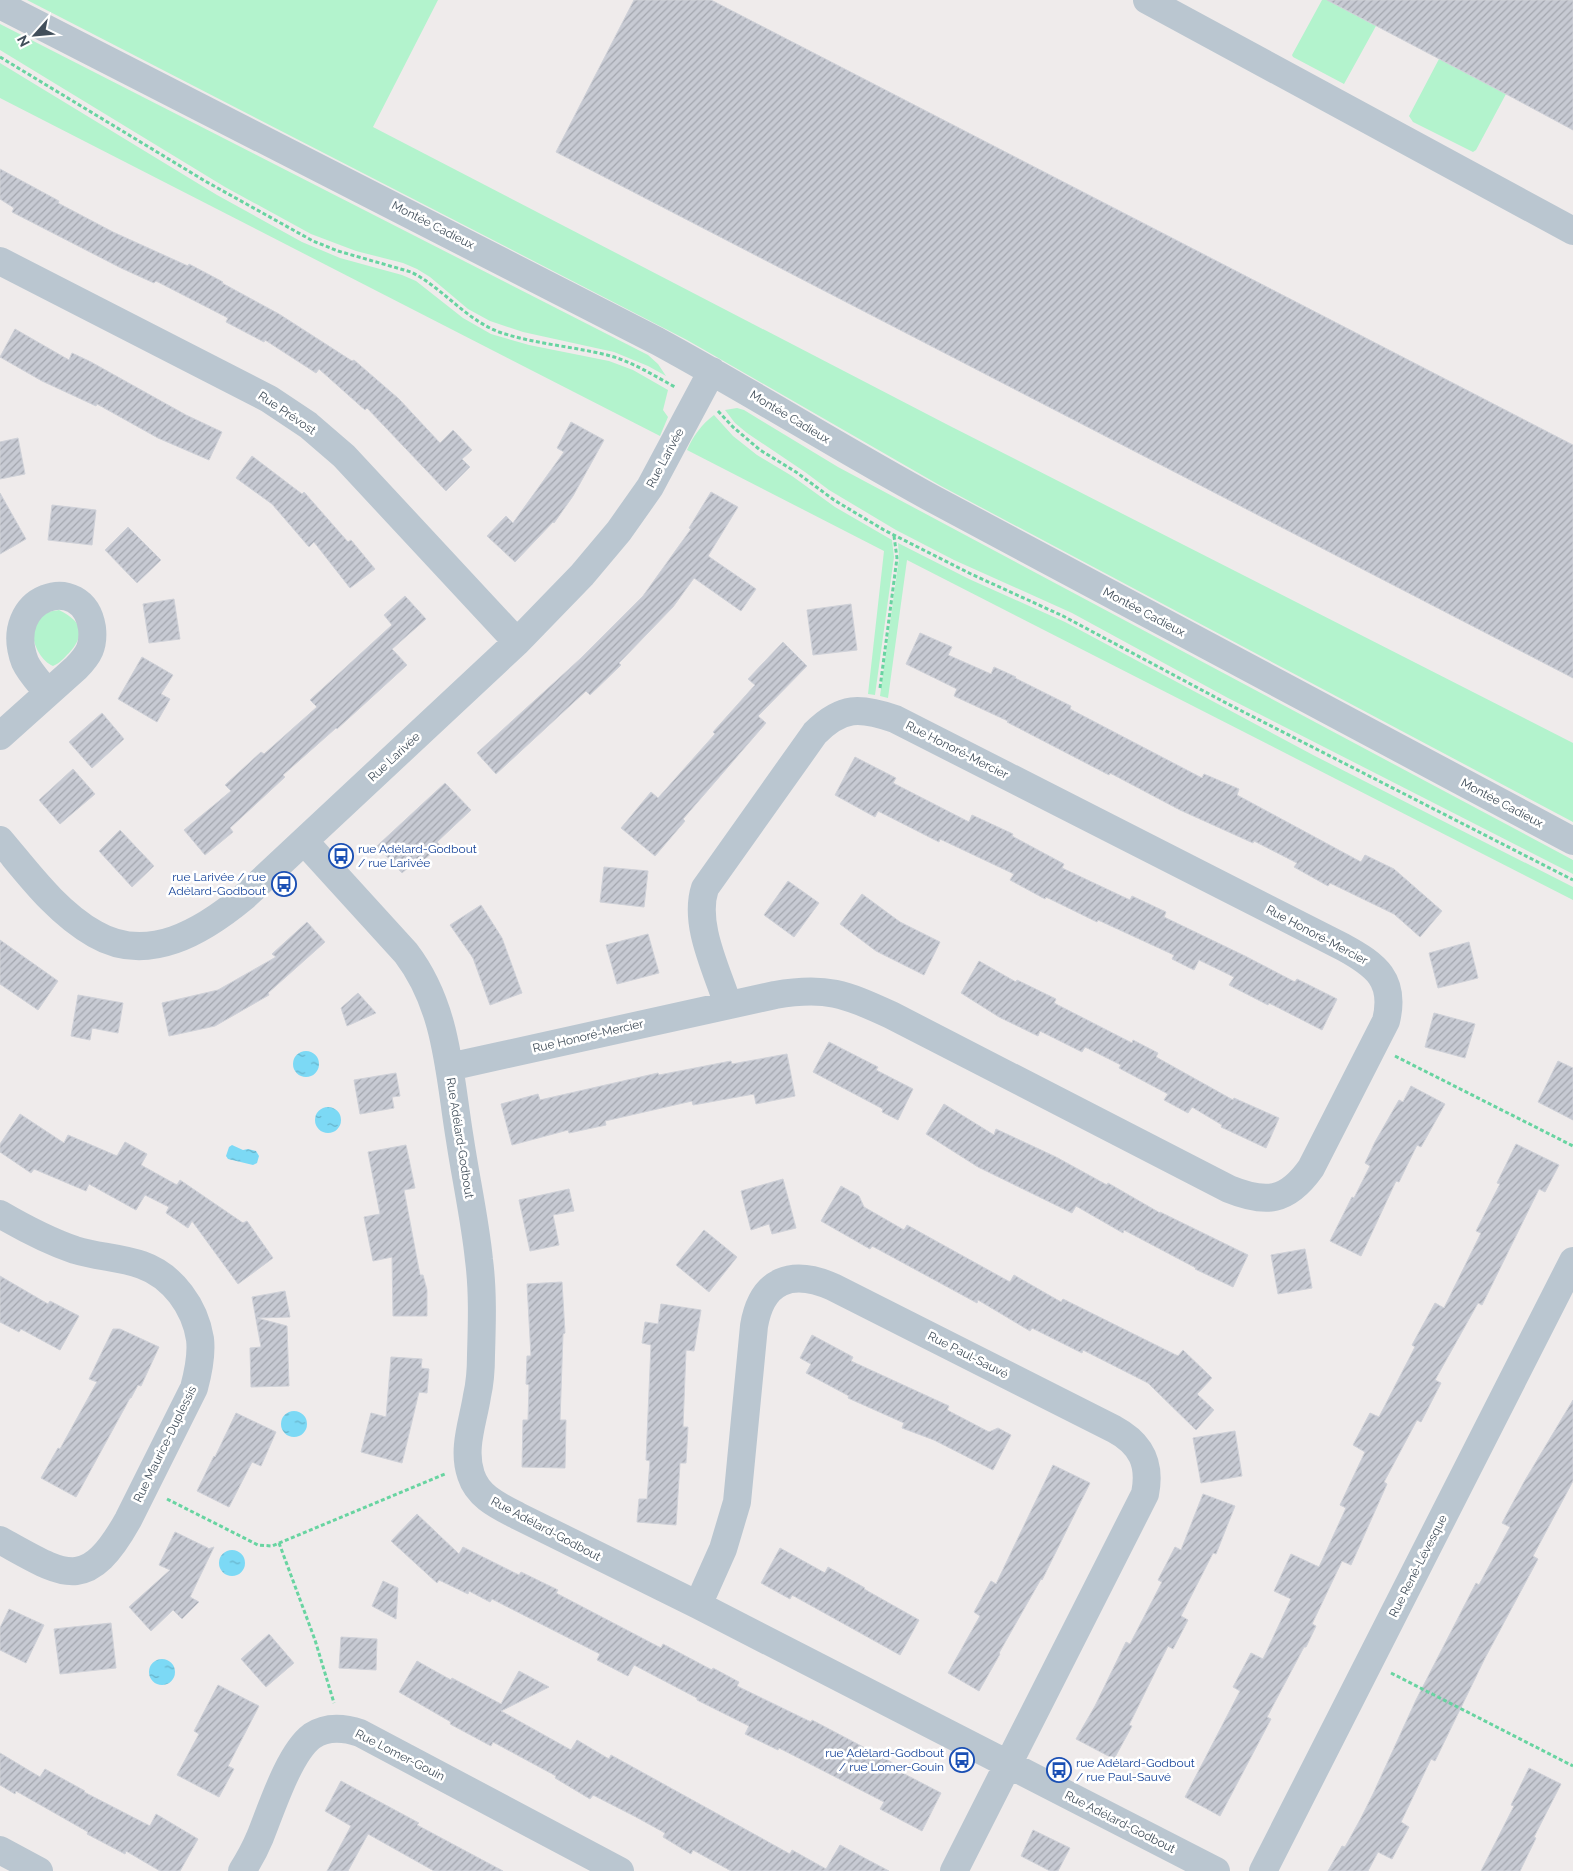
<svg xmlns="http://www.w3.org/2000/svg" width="1573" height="1871" font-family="Raleway,sans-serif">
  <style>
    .green { fill: #b3f3cd }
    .water { fill: url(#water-ripples) }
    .building { fill: url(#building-hatch); stroke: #cfd1d8 }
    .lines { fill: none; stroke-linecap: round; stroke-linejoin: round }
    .path { stroke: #68d4a1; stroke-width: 3; stroke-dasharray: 4 2.5; stroke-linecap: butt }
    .minor { stroke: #bac6d0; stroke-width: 28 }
    .labels { text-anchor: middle; stroke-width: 5; stroke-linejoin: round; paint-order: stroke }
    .street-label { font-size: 12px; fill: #424f5b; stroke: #fff }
    .transit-label { font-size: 12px; fill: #164399; stroke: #fff; text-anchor: start }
  </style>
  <defs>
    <pattern id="water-ripples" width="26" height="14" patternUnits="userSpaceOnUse" patternTransform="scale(1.25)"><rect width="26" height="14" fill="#7cd9f5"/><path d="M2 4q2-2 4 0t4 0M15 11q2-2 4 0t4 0" fill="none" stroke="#67b2c9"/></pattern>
    <pattern id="building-hatch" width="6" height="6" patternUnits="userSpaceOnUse" patternTransform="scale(1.25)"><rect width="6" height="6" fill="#c7cad3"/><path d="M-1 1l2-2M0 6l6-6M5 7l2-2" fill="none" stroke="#a3a6ae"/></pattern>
  </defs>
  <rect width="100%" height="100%" fill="#efebeb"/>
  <!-- green -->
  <path class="green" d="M27,0H438L373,127L948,425L1573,743V822L941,486L687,340Z
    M1322,0H1327L1376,26L1344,84L1293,57L1292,55Z
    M0,24L648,355L658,364L666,376L648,366L614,352L523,332L490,321L468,309L430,277L417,269L403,263L356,251L311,234L225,187L0,50Z
    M1439,59L1506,94L1476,150L1473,152L1413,122L1409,116Z
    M0,63L217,195L302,242L340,258L402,275L416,281L463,318L491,334L529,345L609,361L633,370L668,390L663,410L668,417L660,436L0,98Z
    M737,408L744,410L838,467L1573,860V874L1228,698L1072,613L954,560L896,530L829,490L805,472L747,433L735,423L725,410Z
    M714,415L733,436L757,455L792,476L835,507L892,540L894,557L875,695L868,694L884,551L687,450C694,435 701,425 714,415Z
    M898,543L969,579L1065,622L1313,755L1573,887V900L907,560L888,698L880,696L899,558Z
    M59,610C81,621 87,633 69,653C64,658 60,663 53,666C37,659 25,630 40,616C45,612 53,611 59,610Z"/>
  <!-- water -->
  <path class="water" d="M293 1064a13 13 0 1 1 26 0a13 13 0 1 1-26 0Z
    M315 1120a13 13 0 1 1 26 0a13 13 0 1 1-26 0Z
    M232,1145L243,1150L248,1149L256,1151L259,1156L257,1163L253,1165L228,1159L226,1156L229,1147Z
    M281 1424a13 13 0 1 1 26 0a13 13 0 1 1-26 0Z
    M219 1563a13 13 0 1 1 26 0a13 13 0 1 1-26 0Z
    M149 1672a13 13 0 1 1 26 0a13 13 0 1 1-26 0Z"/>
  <!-- building -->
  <path class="building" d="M634,0H711L1573,445V678L556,152Z
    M1327,0H1573V130L1506,94Z
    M0,169L59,201L58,203L113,232L188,266L189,264L223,282L222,283L279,314L352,361L354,360L399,399L440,443L453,430L472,450L462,459L470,467L446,491L367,408L365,410L319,369L316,373L265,340L264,342L226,322L228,318L156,281L154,283L121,268L12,212L14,208L0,199Z
    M15,329L69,360L72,353L91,362L186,415L222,432L209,460L158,438L97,404L96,406L42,381L0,357Z
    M571,422L604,440L573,496L554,523L553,522L515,562L487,536L506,516L513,523L564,452L557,448Z
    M18,438L25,474L0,479V442Z
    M252,456L302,494L304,492L348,542L351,540L375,569L350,588L314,542L309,547L272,504L236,478Z
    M711,492L738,507L708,556L756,589L741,611L694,578L673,607L619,663L621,665L590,695L586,691L496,774L477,753L580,659L643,596L691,529L689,528Z
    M0,493L26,539L0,554Z
    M52,505L96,510L92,545L48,540Z
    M128,527L161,560L137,583L105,550Z
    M405,596L426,619L392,649L407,665L337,729L336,728L283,775L285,777L230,828L233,832L205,855L184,830L231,791L225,785L261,752L264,754L317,707L310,700L392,625L384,615Z
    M174,599L180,639L149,643L143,604Z
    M851,604L857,650L813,655L807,610Z
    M920,633L952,647L948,655L991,674L994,667L1016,677L1015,678L1071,706L1070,709L1202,778L1204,774L1239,789L1237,795L1361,862L1365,855L1394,869L1442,911L1420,937L1394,914L1330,883L1328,886L1294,867L1297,863L1254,841L1253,843L1180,810L1110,773L1109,775L1007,722L1008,721L954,696L957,689L906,664Z
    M783,642L807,666L758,716L766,723L683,819L685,821L655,856L621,828L651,792L658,798L715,734L713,732L755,685L748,679Z
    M142,657L173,675L161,694L170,699L157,722L118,699Z
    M102,713L124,739L92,768L69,742Z
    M855,757L896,778L893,783L969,822L972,815L1013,834L1012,836L1064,864L1062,868L1130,900L1132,896L1166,912L1164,917L1245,956L1295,982L1297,979L1337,999L1322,1030L1269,1003L1268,1005L1229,985L1234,977L1199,960L1194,970L1172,959L1174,955L1098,920L1097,922L1046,897L1045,899L1010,880L1014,874L940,839L939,842L878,811L875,817L835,795Z
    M73,769L95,794L60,824L39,800Z
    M445,783L471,810L437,842L440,845L422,862L418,859L402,873L377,846Z
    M120,830L154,866L132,887L99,851Z
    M604,867L648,871L644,907L600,902Z
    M788,881L819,903L794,937L764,915Z
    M862,894L900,922L940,942L924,975L876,951L840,924Z
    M481,905L502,938L522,993L490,1005L473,958L450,925Z
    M307,922L325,942L268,993L269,995L215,1026L169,1036L162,1003L218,990L276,957L272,954Z
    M648,934L659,973L617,984L606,945Z
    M0,940L58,981L38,1010L0,984Z
    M1469,942L1478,978L1438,988L1429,953Z
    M979,961L1016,982L1017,980L1056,999L1054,1003L1132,1043L1133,1040L1158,1053L1156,1057L1233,1100L1234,1098L1279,1118L1266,1148L1221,1127L1222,1125L1192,1107L1188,1113L1164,1100L1168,1094L1119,1068L1121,1065L1085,1047L1082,1052L1040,1031L1038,1036L999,1017L961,993Z
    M358,993L376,1013L347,1026L341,1008Z
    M78,995L123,1003L118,1033L92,1028L90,1040L71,1036Z
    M1434,1013L1475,1024L1465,1058L1425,1047Z
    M829,1042L878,1067L876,1070L913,1089L898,1120L882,1112L883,1109L813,1072Z
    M787,1054L795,1096L756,1104L754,1094L693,1105L692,1101L605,1121L606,1125L569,1133L568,1130L512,1145L501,1104L538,1094L540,1100L658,1073L659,1075L731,1061L732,1064Z
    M1558,1061L1573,1068V1120L1538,1102Z
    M396,1073L400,1096L392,1097L394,1108L360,1114L354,1080Z
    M1411,1086L1445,1104L1421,1147L1417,1145L1399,1182L1396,1181L1361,1256L1330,1241L1352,1197L1354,1198L1370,1166L1365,1163L1375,1142L1399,1100L1403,1102Z
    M944,1104L994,1135L996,1129L1056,1157L1107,1185L1108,1183L1160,1213V1212L1248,1255L1233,1287L1195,1269L1196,1268L1124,1230L1123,1233L1076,1206L1072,1213L978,1167L926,1134Z
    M20,1114L64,1143L68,1135L117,1156L125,1142L147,1154L141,1165L177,1185L180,1180L243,1223L247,1221L273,1258L238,1284L192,1221L188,1228L166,1213L169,1207L145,1195L136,1210L89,1184L86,1191L34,1169L31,1173L0,1152V1144Z
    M1516,1144L1559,1165L1545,1192L1539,1189L1482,1305L1478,1303L1435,1380L1441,1383L1421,1422L1417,1420L1384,1482L1387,1484L1351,1565L1342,1561L1312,1624L1316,1626L1306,1647H1304L1267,1717L1271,1719L1220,1816L1185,1797L1240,1691L1233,1687L1251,1653L1263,1659L1291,1599L1274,1591L1291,1554L1319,1567L1346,1508L1340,1505L1365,1452L1353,1445L1370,1413L1379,1417L1415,1347L1412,1345L1435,1303L1444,1308L1481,1233L1476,1231L1500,1184L1497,1183Z
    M406,1145L415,1188L404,1190L420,1275H423L427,1290V1316H393L392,1257L373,1261L364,1217L380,1214L368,1152Z
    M783,1179L796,1228L772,1234L769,1224L751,1230L741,1191Z
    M841,1186L859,1196L864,1207L904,1230L907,1225L1010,1282L1014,1275L1061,1302L1063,1299L1178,1356L1183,1350L1212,1378L1197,1394L1214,1410L1196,1430L1148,1383L1083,1350L1082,1353L1032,1328L1030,1331L978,1300L977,1303L872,1246L870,1249L821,1221Z
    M569,1189L574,1211L553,1215L559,1245L530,1251L519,1200Z
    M704,1230L737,1257L709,1292L676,1265Z
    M1305,1249L1312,1288L1278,1294L1271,1255Z
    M0,1276L48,1304L50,1301L79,1316L60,1350L21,1329L19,1332L0,1322Z
    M562,1282L565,1333L563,1334L560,1420H566L565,1468L522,1467L523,1420H528L529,1385L526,1384L527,1356H531L527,1284Z
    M285,1291L290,1317L257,1318L287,1326L289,1386L251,1387L250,1348L261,1347L252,1297Z
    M661,1304L701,1310L694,1351L686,1350L683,1427H688L686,1463H680L676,1525L637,1522L639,1499H647L650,1461L646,1460L651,1345L642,1343L645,1322L658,1324Z
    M113,1329H120L159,1347L141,1386L138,1385L131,1398H130L76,1497L41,1478L58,1448L60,1449L97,1382L89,1379Z
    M812,1335L853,1357L851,1361L949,1406L947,1410L989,1432L998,1428L1011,1435L993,1470L934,1440L902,1428L904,1423L848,1398L849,1396L806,1373L811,1364L800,1358Z
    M391,1357L422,1359L421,1368L429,1369L427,1393L419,1392L402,1463L361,1452L371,1413L386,1417Z
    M1573,1400V1481L1533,1556L1538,1559L1485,1658L1435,1761L1431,1759L1401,1822L1409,1827L1392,1859L1378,1852L1368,1871H1328L1342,1846L1345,1847L1361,1818L1373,1794L1416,1700L1476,1583L1479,1585L1510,1527L1502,1523L1524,1482Z
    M236,1413L276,1432L261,1466L252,1462L229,1507L197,1491L214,1456L215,1457Z
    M1235,1431L1242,1476L1201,1483L1193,1438Z
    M1053,1465L1090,1483L1042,1580L1041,1579L999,1653L1000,1654L979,1691L948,1673L980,1616L974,1612L991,1581L996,1584Z
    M1203,1494L1235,1506L1216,1554L1213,1553L1181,1616L1188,1620L1173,1649L1168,1646L1129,1725L1132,1726L1114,1759L1076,1739L1095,1706L1126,1642L1130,1644L1162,1582L1158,1580L1175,1547L1181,1550Z
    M417,1514L459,1554L463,1547L519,1575L521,1572L558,1590L556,1593L661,1648L663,1644L712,1670L713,1668L739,1682L737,1686L811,1722L812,1720L867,1749L893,1763L891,1767L941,1793L922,1831L880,1809L884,1802L779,1748L778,1750L745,1734L749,1726L697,1700V1698L634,1665L628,1676L597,1660L600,1654L492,1599L490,1602L469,1591L468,1594L439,1580L437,1583L391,1541Z
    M175,1532L208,1548V1549L214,1547L190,1597L199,1602L182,1619L173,1610L151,1631L129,1607L170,1570L159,1565Z
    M780,1548L825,1573L828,1567L865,1588L864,1589L919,1620L900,1655L792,1595L790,1599L761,1583Z
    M383,1581L398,1588L396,1619L372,1606Z
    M9,1609L44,1625L26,1663L0,1650V1628Z
    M111,1623L116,1668L60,1674L54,1629Z
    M269,1634L294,1663L266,1687L241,1659Z
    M341,1637L377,1639L376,1670L339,1668Z
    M417,1661L451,1680L452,1678L501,1704L519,1671L549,1687L501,1711L571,1750L577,1740L609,1759L611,1755L790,1854L792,1850L826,1869L840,1845L889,1871H731L693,1850L691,1854L663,1837L665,1833L636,1817L593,1795L590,1799L555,1778L556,1776L493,1742L491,1746L450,1724L451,1722L399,1692Z
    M218,1685L259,1706L228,1766L234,1769L219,1797L177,1775L199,1734L194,1731Z
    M0,1753L40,1777L45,1769L85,1791L84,1792L150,1826L156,1814L198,1839L180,1871H160L126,1851L125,1854L87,1834L88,1832L16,1791L15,1794L0,1785Z
    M1529,1768L1561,1784L1534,1837L1536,1838L1520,1871H1481L1514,1806L1511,1805Z
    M341,1781L419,1823L417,1825L503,1871H434L368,1834L348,1871H327L351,1826L325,1811Z
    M1033,1830L1070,1848L1058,1871H1050L1021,1856Z"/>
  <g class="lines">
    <!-- path -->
    <path class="path" d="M0,57L205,181L313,241L338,251L411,272C443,288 465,319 499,332C534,344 571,346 607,355C631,361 653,375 675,387
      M718,411L733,427L760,450L796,472L834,500L884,530L971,574L1063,616L1228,704L1573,880
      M880,688L897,558L894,536
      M1395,1056L1573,1146
      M167,1499L258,1545L272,1546L445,1474
      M279,1543L315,1640L334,1703
      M1391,1673L1573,1766"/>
    <!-- minor -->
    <path class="minor" d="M1147,0L1573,231
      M0,5L657,341C751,392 841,449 935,500L1573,841
      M0,261L269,399L308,425L344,456L517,642
      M0,736L76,668C89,655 94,646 92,628C83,570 0,596 25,662C30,673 40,683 48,693
      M0,840C28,873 56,912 95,934C148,965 203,931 244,897L517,642L582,575L619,531L650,487L712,371
      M304,841L406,953C448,1008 449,1074 460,1140C466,1180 475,1220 479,1260C483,1291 482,1323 481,1355C481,1368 480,1383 477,1396C473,1422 462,1449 471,1475C478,1497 499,1506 518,1516L698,1605L1216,1871
      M449,1067L775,995C826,986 845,994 891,1015L1229,1189C1266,1204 1287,1202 1311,1168L1386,1021C1396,980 1376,965 1343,947L895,719C860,707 842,706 815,733L705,888C693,924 717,970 728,1005
      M0,1214C24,1228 49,1241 75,1250C97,1257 120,1257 142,1265C173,1276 195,1307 200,1339C202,1355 198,1373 194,1388L128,1520C86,1595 64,1575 0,1540
      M698,1605L723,1549L737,1502L754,1326C762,1279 792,1269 833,1287L1114,1429C1142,1444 1151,1464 1145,1494L954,1871
      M0,1850L39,1871
      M242,1871C249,1860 255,1849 260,1837C271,1810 289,1753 312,1736C327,1726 345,1728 360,1733L620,1871
      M1263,1871L1573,1261"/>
  </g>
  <!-- icons -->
  <defs>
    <symbol id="bus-ring" viewBox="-11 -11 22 22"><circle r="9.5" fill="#fff" stroke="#1a4fb4" stroke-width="1.5"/><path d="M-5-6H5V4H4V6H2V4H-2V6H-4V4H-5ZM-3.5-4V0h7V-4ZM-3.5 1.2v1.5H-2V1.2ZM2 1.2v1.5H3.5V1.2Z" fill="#1a4fb4"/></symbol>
  </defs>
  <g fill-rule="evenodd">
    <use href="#bus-ring" x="327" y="842" width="28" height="28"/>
    <use href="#bus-ring" x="270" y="870" width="28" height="28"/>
    <use href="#bus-ring" x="948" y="1746" width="28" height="28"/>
    <use href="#bus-ring" x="1045" y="1756" width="28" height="28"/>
  </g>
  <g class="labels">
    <!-- street labels -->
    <g class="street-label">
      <text transform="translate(433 225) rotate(27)" y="4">Montée Cadieux</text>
      <text transform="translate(287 413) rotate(34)" y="4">Rue Prévost</text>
      <text transform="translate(790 417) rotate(31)" y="4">Montée Cadieux</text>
      <text transform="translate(665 458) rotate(-62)" y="4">Rue Larivée</text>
      <text transform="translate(1144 612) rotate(28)" y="4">Montée Cadieux</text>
      <text transform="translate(957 750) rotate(27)" y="4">Rue Honoré-Mercier</text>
      <text transform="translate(394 757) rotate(-43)" y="4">Rue Larivée</text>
      <text transform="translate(1502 803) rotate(28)" y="4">Montée Cadieux</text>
      <text transform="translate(1317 935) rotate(28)" y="4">Rue Honoré-Mercier</text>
      <text transform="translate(588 1036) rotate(-13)" y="4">Rue Honoré-Mercier</text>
      <text transform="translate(460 1138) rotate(81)" y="4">Rue Adélard-Godbout</text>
      <text transform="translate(968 1355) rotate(27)" y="4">Rue Paul-Sauvé</text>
      <text transform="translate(165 1444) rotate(-64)" y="4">Rue Maurice-Duplessis</text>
      <text transform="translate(546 1529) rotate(28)" y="4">Rue Adélard-Godbout</text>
      <text transform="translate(1418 1566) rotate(-63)" y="4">Rue René-Lévesque</text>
      <text transform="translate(400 1755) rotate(27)" y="4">Rue Lomer-Gouin</text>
      <text transform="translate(1120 1822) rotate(27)" y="4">Rue Adélard-Godbout</text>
    </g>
    <!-- transit labels -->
    <g class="transit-label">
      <text x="358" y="853">rue Adélard-Godbout<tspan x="358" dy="14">/ rue Larivée</tspan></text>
      <text x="266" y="881" text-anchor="end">rue Larivée / rue<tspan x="266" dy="14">Adélard-Godbout</tspan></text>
      <text x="944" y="1757" text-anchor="end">rue Adélard-Godbout<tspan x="944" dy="14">/ rue Lomer-Gouin</tspan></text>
      <text x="1076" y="1767">rue Adélard-Godbout<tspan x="1076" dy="14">/ rue Paul-Sauvé</tspan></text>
    </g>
  </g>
  <!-- north arrow -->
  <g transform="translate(35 35) rotate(243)" stroke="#ffffff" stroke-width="4" paint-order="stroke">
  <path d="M0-4L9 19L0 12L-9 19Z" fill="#424f5b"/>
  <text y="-8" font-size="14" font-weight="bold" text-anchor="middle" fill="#424f5b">N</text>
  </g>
</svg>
